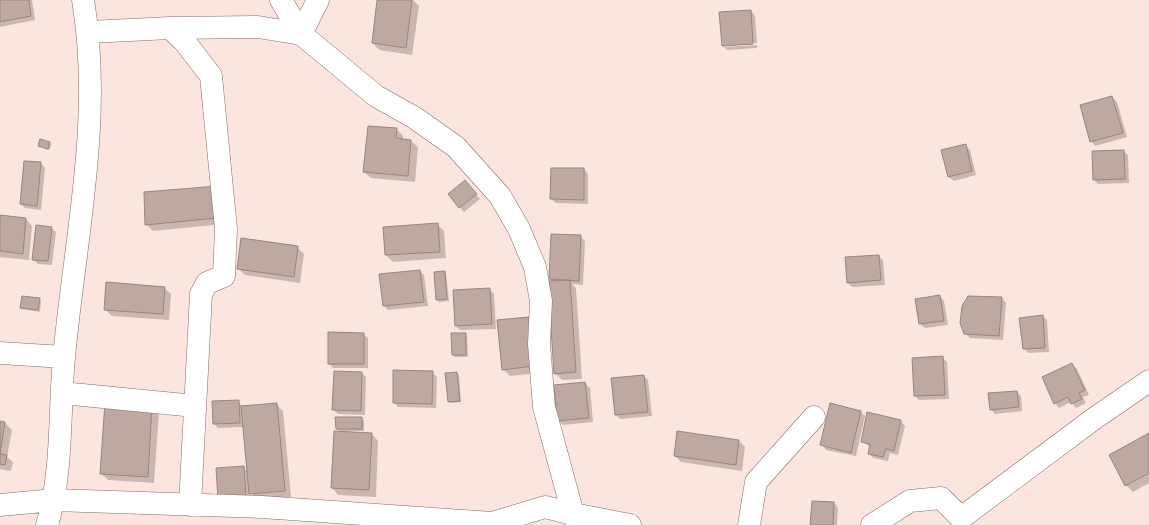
<svg xmlns="http://www.w3.org/2000/svg" width="1149" height="525" font-family="'IBM Plex Sans',sans-serif">
  <style>
    .shadow { fill: #0003 }
    .building { fill: #bfa8a2; stroke: #9a847f }
    .lines { fill: none; stroke-linecap: round; stroke-linejoin: round }
    .minor-casing { stroke: #826d68; stroke-width: 23 }
    .minor { stroke: #fff; stroke-width: 22 }
  </style>
  <rect width="100%" height="100%" fill="#fde5df"/>
  <!-- shadow -->
  <path class="shadow" d="M0,0H32L35,20L0,27Z
    M378,0H413L419,6L412,55L379,50L373,43Z
    M751,11L755,16L757,43L725,45V47L757,45V48L727,50L723,46L720,13Z
    M1112,97L1117,102L1127,137L1095,146L1091,141Z
    M397,129L403,136V140L411,141L418,147L415,182L371,178L364,172Z
    M49,142L51,144L50,150L39,146Z
    M965,145L970,150L976,175L954,181L949,177L942,151Z
    M1123,151L1128,155L1129,183L1098,184L1094,180Z
    M41,163L45,168L41,210L25,208L21,204Z
    M584,169L588,174V204L556,203L551,199Z
    M470,186L480,199L464,212L449,194Z
    M218,187L224,224L153,231L146,224Z
    M0,216L26,219L32,226L29,260L0,257Z
    M437,224L444,231L446,258L393,262L386,255L384,227Z
    M51,228L56,232L52,265L38,264L33,259Z
    M580,236L585,241L583,285L572,284L576,288L582,379L562,380L555,373L553,282L550,279Z
    M297,247L304,254L300,283L245,275L238,268Z
    M878,256L883,260L885,285L852,287L848,283Z
    M420,271L424,275L428,306L388,310L384,306Z
    M444,272L446,274L449,301L439,302L437,300Z
    M164,288L171,294L169,320L112,316L105,309Z
    M489,289L494,294L496,329L460,330L456,326Z
    M940,296L944,301L948,325L925,328L920,324L916,300Z
    M968,297L1002,298L1006,303L1003,340L970,338L965,333Z
    M39,299L41,301L40,312L23,309L21,307Z
    M1043,316L1047,320L1049,352L1029,353L1024,349Z
    M529,318L535,324L540,373L510,376L503,369Z
    M363,334L368,338V368H333L329,363Z
    M452,334H465L467,336L468,357H455L453,355Z
    M943,358L947,362L949,399L919,400L915,396L913,359Z
    M1072,364L1077,369L1089,395L1083,397L1086,403L1076,408L1071,402L1059,408L1055,403Z
    M432,372L437,377L436,408L398,407L394,402Z
    M362,373L366,377L365,415L338,414L333,409Z
    M457,373L459,375L461,402L451,403L449,401Z
    M644,376L648,380L652,416L620,419L616,415Z
    M585,383L590,388L593,422L563,425L558,420Z
    M1017,392L1021,396L1022,411L995,414L991,409Z
    M238,401L243,407L276,404L283,411L291,497L257,500L250,492V501L224,503L243,467L248,472L244,427L218,428L214,424Z
    M106,403L159,413L154,483L108,480L101,473Z
    M861,412L865,416L856,456L826,450L822,445Z
    M362,418L364,420V431H339L337,429Z
    M901,421L905,426L898,455L890,453L888,461L873,458L869,453L870,447L862,441Z
    M0,422L5,423L12,430L7,457L13,462L11,471L0,469Z
    M372,434L378,441L376,497L338,495L332,488Z
    M1149,434V483L1133,492L1126,485Z
    M739,441L745,447L742,471L681,462L675,456Z
    M813,502L834,503L838,508L837,525H811Z"/>
  <!-- building -->
  <path class="building" d="M0,0H29L31,16L0,22Z
    M377,0H412L406,48L372,43Z
    M751,10L753,44L722,46L719,12Z
    M1112,96L1123,133L1090,142L1080,105Z
    M368,126L397,128L396,138L411,140L408,176L363,172Z
    M40,139L50,142L48,149L38,146Z
    M966,144L972,171L948,177L941,150Z
    M1124,150L1125,179L1093,180L1092,151Z
    M24,161L41,162L37,206L20,204Z
    M551,168H584V200L550,199Z
    M465,180L477,194L459,208L448,194Z
    M218,186L217,218L145,225L144,192Z
    M0,215L26,218L23,254L0,251Z
    M438,223L440,252L385,255L383,227Z
    M36,225L52,227L48,261L32,260Z
    M551,234L581,235L579,281L549,279Z
    M241,238L298,246L294,277L237,269Z
    M879,255L881,280L847,283L845,257Z
    M420,270L424,302L383,306L379,274Z
    M445,271L447,299L436,300L434,272Z
    M570,280L576,372L554,374L548,281Z
    M106,282L165,287L163,314L104,310Z
    M490,288L492,324L455,326L453,290Z
    M940,295L944,321L919,324L915,299Z
    M22,296L40,298L38,310L20,308Z
    M968,296L1002,297L999,336L964,334L960,323L962,306Z
    M1043,315L1045,348L1023,349L1019,318Z
    M529,317L534,366L502,370L497,320Z
    M328,332L364,333V364H328Z
    M451,333H466V355H452Z
    M943,356L945,395L914,396L912,358Z
    M1072,363L1085,390L1079,393L1082,399L1071,404L1068,397L1054,404L1042,377Z
    M393,370L433,371L432,404L393,403Z
    M334,371L362,372L361,411L332,410Z
    M457,372L460,401L448,402L445,373Z
    M644,375L648,412L615,415L611,378Z
    M585,382L589,418L557,421L554,385Z
    M1017,391L1019,407L990,410L988,393Z
    M239,400L240,423L213,424L212,401Z
    M105,402L152,405L148,477L100,474Z
    M277,403L285,491L249,494L241,406Z
    M830,403L861,411L851,453L820,445Z
    M867,412L901,420L894,451L886,449L883,457L868,454L870,444L861,442Z
    M335,417H362V429H336Z
    M0,421L5,422L0,454L7,455L5,465L0,464Z
    M334,431L372,433L369,490L331,488Z
    M677,431L739,440L736,465L674,456Z
    M1149,433V473L1125,486L1109,455Z
    M244,466L246,496L218,499L216,468Z
    M812,501L834,502L833,525H810Z"/>
  <g class="lines">
    <defs>
      <path id="minor" d="M281,0L301,34
        M170,28L185,42L211,76L226,229L224,276L207,283L201,294L190,505
        M89,32L170,28L258,27L301,34L376,96L415,118L456,147L500,196L519,229L535,267L541,301L539,344L544,407L573,514L630,525
        M301,34L318,0
        M0,353L64,357
        M62,393L195,406
        M0,505L54,500L262,507L492,523L545,507L573,514L578,525
        M47,525C63,472 59,413 64,357C75,239 103,119 83,0
        M749,525L756,482L814,417
        M872,525L910,501L941,498L961,518L1095,418L1149,381"/>
    </defs>
    <!-- minor casing -->
    <use href="#minor" class="minor-casing"/>
    <!-- minor -->
    <use href="#minor" class="minor"/>
  </g>
</svg>
